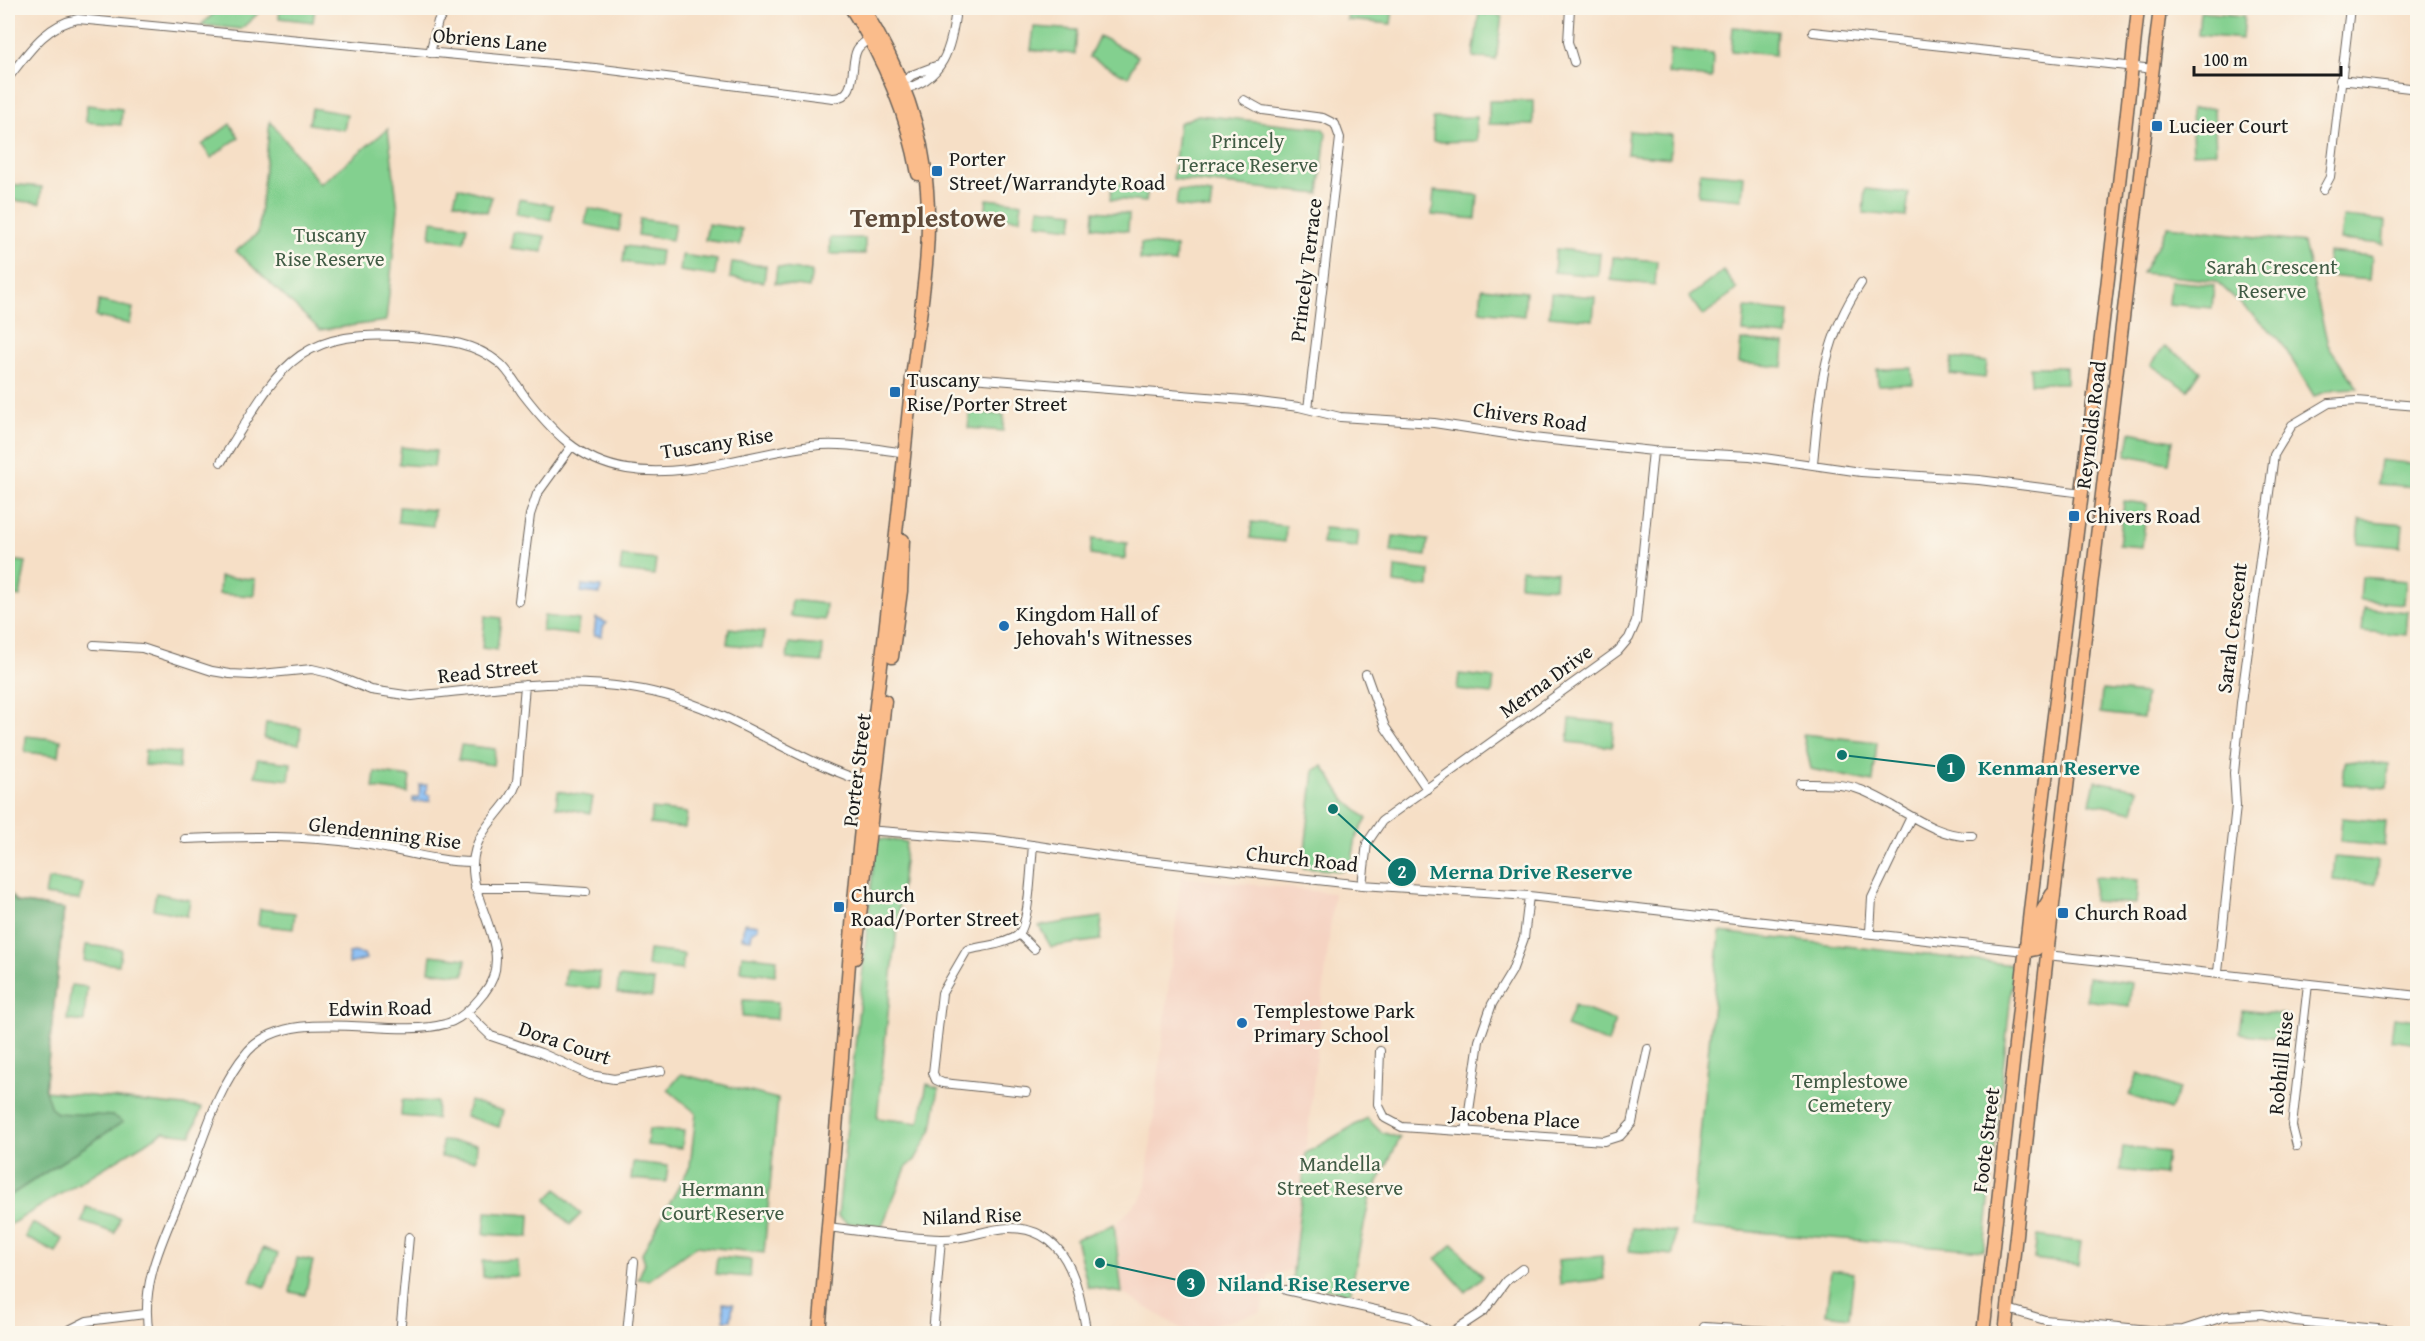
<svg xmlns="http://www.w3.org/2000/svg" width="2425" height="1341" font-family="'Gentium Book Plus',serif">
  <style>
    .built { fill: #f5d3c2 }
    .green { fill: #83d08f; stroke: #507656; stroke-width: 1.5 }
    .forest { fill: #6ab27a; stroke: #43674b; stroke-width: 1.5 }
    .water { fill: #85bbf4; stroke: #506c88; stroke-width: 1.5 }
    .lines { fill: none; stroke-linecap: round; stroke-linejoin: round }
    .minor-casing { stroke: #686058; stroke-width: 10 }
    .primary-casing { stroke: #686058; stroke-width: 15 }
    .minor { stroke: #fff; stroke-width: 8 }
    .primary { stroke: #fabc8b; stroke-width: 12 }
    .poi-dot { fill: #1f6fb2; stroke: #fbf7ec; stroke-width: 2 }
    .labels { text-anchor: middle; stroke-width: 5; stroke-linejoin: round; paint-order: stroke }
    .street-label { font-size: 21px; fill: #1c1c1c; stroke: #fbf7ec }
    .poi-label { font-size: 21px; fill: #1c1c1c; stroke: #fbf7ec; text-anchor: start }
    .park-label { font-size: 21px; fill: #405b44; stroke: #fbf7ec }
    .district-label { font-size: 27px; font-weight: bold; fill: #5f4b3a; stroke: #fbf7ec }
    .leader { fill: none; stroke: #0f766e; stroke-width: 2 }
    .callout-dot { fill: #0f766e; stroke: #fbf7ec; stroke-width: 2 }
    .mark-label { font-size: 18px; text-anchor: middle; font-weight: bold; fill: #fff }
    .callout-label { font-size: 22px; text-anchor: middle; font-weight: bold; fill: #0f766e; stroke: #fbf7ec; stroke-width: 5; stroke-linejoin: round; paint-order: stroke }
  </style>
  <rect width="100%" height="100%" fill="#fbf7ec"/>
  <filter id="ink" filterUnits="userSpaceOnUse"><feTurbulence type="fractalNoise" baseFrequency=".0167" numOctaves="2"/><feDisplacementMap in="SourceGraphic" scale="12" xChannelSelector="R" yChannelSelector="G"/><feConvolveMatrix kernelMatrix="1 2 1 2 8 2 1 2 1" color-interpolation-filters="sRGB"/></filter>
  <filter id="wash" filterUnits="userSpaceOnUse"><feTurbulence type="fractalNoise" baseFrequency=".008" numOctaves="4" result="noise"/><feDisplacementMap in="SourceGraphic" scale="24" xChannelSelector="R" yChannelSelector="G"/><feGaussianBlur stdDeviation="1.35" result="paint"/><feColorMatrix in="noise" values="0 0 0 0 0 0 0 0 0 0 0 0 0 0 0 0 0 1.4 0 .05"/><feComposite in="paint" operator="in"/></filter>
  <g filter="url(#wash)">
    <rect width="100%" height="100%" fill="#f6dfc6"/>
    <!-- built -->
    <path class="built" d="M1181,877L1334,893L1293,1270L1269,1275L1261,1312L1188,1333L1123,1293L1116,1224L1145,1193Z"/>
    <!-- green -->
    <path class="green" d="M220,8H264L241,29L201,25Z
      M280,8H315L313,22L279,18Z
      M1348,8H1393L1391,24L1347,20Z
      M2200,12L2244,16L2242,39L2198,35Z
      M1479,13L1502,16L1496,60L1473,57Z
      M1034,27L1077,30L1075,54L1031,50Z
      M1733,27L1777,31L1775,55L1731,51Z
      M1099,36L1138,56L1128,77L1089,57Z
      M1670,50L1713,54L1712,78L1668,74Z
      M1489,101H1533V125L1489,124Z
      M87,105L122,109L121,125L86,122Z
      M312,108L347,114L344,130L309,124Z
      M2214,108L2216,152L2193,153L2191,109Z
      M1198,115L1322,128L1326,133L1319,194L1173,179L1179,123Z
      M1476,117L1477,141L1433,142V118Z
      M270,121L320,184L388,129L398,209L386,321L320,330L236,251L258,233Z
      M230,124L239,137L211,158L202,145Z
      M1629,131L1672,135L1670,158L1627,154Z
      M1700,172L1744,176L1742,199L1698,195Z
      M1113,182L1148,186L1146,202L1111,199Z
      M8,184L42,187L40,203L8,200Z
      M458,187L492,197L487,212L454,202Z
      M1865,189L1909,193L1906,217L1863,213Z
      M1178,190L1212,194L1210,210L1176,206Z
      M1434,191L1478,195L1476,219L1432,215Z
      M519,199L553,205L551,220L516,214Z
      M987,199L1022,203L1020,219L985,215Z
      M588,208L622,215L619,231L585,224Z
      M1039,208L1074,212L1072,228L1037,224Z
      M1094,211L1129,214L1128,231L1093,227Z
      M2343,217L2386,221L2384,244L2340,240Z
      M640,219L675,224L672,240L638,235Z
      M432,221L467,226L464,242L430,237Z
      M708,224L742,229L740,245L705,240Z
      M2168,226L2304,243L2328,345L2358,388L2335,389L2314,396L2280,340L2216,281L2142,273Z
      M513,232L545,236L543,252L511,248Z
      M830,238H865V254H830Z
      M1141,243L1176,247L1175,263L1140,260Z
      M625,246L661,251L659,267L623,262Z
      M1556,249L1600,253L1598,276L1554,272Z
      M2328,252L2372,256L2370,280L2326,276Z
      M682,255L717,260L715,276L680,271Z
      M1613,257L1657,261L1655,285L1611,280Z
      M732,262L766,266L764,282L730,278Z
      M777,267L812,272L809,288L775,283Z
      M1723,271L1737,289L1703,316L1689,297Z
      M2170,281L2214,285L2212,308L2168,304Z
      M1482,288L1526,292L1524,316L1480,311Z
      M1551,293L1595,297L1593,320L1549,316Z
      M99,301L133,308L130,324L96,317Z
      M1745,308L1789,312L1787,336L1743,332Z
      M1741,340L1785,344L1783,367L1739,363Z
      M2165,346L2201,371L2188,390L2151,365Z
      M1952,358L1987,362L1985,378L1950,374Z
      M2030,367H2066V383H2031Z
      M1912,368L1913,384L1878,385L1877,369Z
      M970,412L1004,415L1003,431L968,428Z
      M2130,432L2173,440L2169,463L2126,455Z
      M401,447L436,451L434,467L399,464Z
      M2380,460L2417,464V487L2377,484Z
      M2124,501L2147,504L2142,547L2119,545Z
      M399,507L434,510L433,526L398,522Z
      M2360,520L2403,524L2401,547L2358,543Z
      M1252,522L1286,526L1285,542L1250,538Z
      M1324,528L1359,531L1357,547L1322,544Z
      M1393,536L1428,540L1426,556L1391,552Z
      M1092,539L1127,543L1125,559L1090,555Z
      M622,556L656,560L654,575L620,571Z
      M10,560L26,562L20,597L8,595Z
      M1395,567L1430,571L1429,587L1394,583Z
      M1521,569L1556,572L1555,588L1520,585Z
      M220,577L255,579L254,596L219,594Z
      M2362,577L2406,581L2404,604L2360,600Z
      M792,600L826,604L825,620L790,616Z
      M2364,608L2408,612L2406,635L2362,631Z
      M485,616L501,618L497,650L482,648Z
      M544,616L579,620L577,635L542,631Z
      M729,628L764,632L762,648L727,644Z
      M789,643L823,646L822,662L787,659Z
      M1459,674L1494,678L1492,694L1457,690Z
      M2102,690L2146,694L2143,718L2100,713Z
      M1570,719L1614,723L1612,747L1568,742Z
      M266,723L301,728L299,744L264,739Z
      M1803,734L1877,742L1873,782L1811,769Z
      M26,736L61,740L59,756L25,752Z
      M461,745L495,749L493,765L458,760Z
      M145,750L180,753L179,769L144,765Z
      M257,759L291,763L289,780L255,776Z
      M2345,761L2389,765L2387,788L2343,784Z
      M1323,766L1345,800L1367,819L1356,838L1351,866L1342,871L1303,868L1314,770Z
      M375,772L410,777L408,793L373,788Z
      M2095,781L2138,789L2133,812L2090,803Z
      M558,791L593,797L590,813L556,807Z
      M652,809L687,813L685,828L650,824Z
      M2342,818L2386,822L2384,846L2340,842Z
      M876,838L906,842L877,1118L919,1123L927,1084L939,1088L932,1129L915,1160L906,1168L882,1226L847,1223L838,1216Z
      M2335,857L2378,861L2376,884L2333,880Z
      M2094,877L2138,880L2136,904L2093,901Z
      M48,879L83,884L80,900L45,895Z
      M8,891L16,902L64,909L45,1091L202,1108L191,1135L163,1132L8,1226Z
      M156,893L190,900L187,916L153,909Z
      M260,909L295,913L293,929L258,925Z
      M1102,917L1100,940L1051,947L1039,926Z
      M1720,932L2014,965L1984,1250L1691,1227Z
      M86,945L121,949L119,965L84,961Z
      M649,950L684,954L682,970L647,966Z
      M431,955L466,959L464,975L429,971Z
      M742,955L777,959L775,975L740,971Z
      M566,969L600,973L599,989L564,985Z
      M619,977L654,981L652,997L617,993Z
      M2088,977L2132,983L2129,1006L2086,1000Z
      M71,985L87,987L84,1022L67,1020Z
      M743,1000L778,1002L777,1019L742,1017Z
      M1574,1005L1615,1021L1608,1043L1566,1027Z
      M2242,1010L2286,1015L2283,1039L2239,1033Z
      M2394,1017L2417,1020V1044L2391,1040Z
      M2138,1073L2179,1089L2170,1110L2129,1095Z
      M681,1074L778,1099L764,1253L696,1246L649,1280L638,1279L645,1263L642,1253L690,1166L696,1113L668,1090Z
      M402,1100L437,1102L436,1119L401,1116Z
      M470,1101L503,1111L499,1127L465,1116Z
      M1367,1118L1381,1132L1400,1138L1369,1201L1350,1294L1292,1281L1306,1153Z
      M649,1129L684,1131L682,1148L647,1145Z
      M442,1141L477,1144L476,1160L441,1157Z
      M2123,1147L2167,1152L2164,1175L2120,1170Z
      M633,1162L668,1166L666,1182L631,1179Z
      M557,1189L581,1214L570,1225L546,1200Z
      M86,1207L120,1218L115,1233L82,1222Z
      M486,1212L530,1215L529,1237L484,1234Z
      M32,1223L63,1239L56,1253L25,1237Z
      M1114,1224L1122,1293L1088,1287L1076,1239Z
      M1632,1228L1675,1232L1673,1255L1629,1251Z
      M2037,1236L2081,1242L2078,1265L2034,1259Z
      M1453,1244L1483,1276L1466,1292L1436,1259Z
      M263,1248L278,1254L265,1287L250,1281Z
      M1602,1256L1604,1279L1560,1284L1558,1260Z
      M717,1257L751,1260L750,1277L715,1274Z
      M297,1258L313,1261L305,1295L290,1292Z
      M517,1260L518,1276L483,1277L482,1261Z
      M1831,1270L1854,1273L1849,1317L1826,1314Z"/>
    <!-- forest -->
    <path class="forest" d="M8,891L16,902L64,909L45,1091L51,1108L57,1113L114,1116L123,1122L8,1197Z"/>
    <!-- water -->
    <path class="water" d="M582,585L601,587L600,594L581,592Z
      M596,618L607,623L603,627L602,636L594,635Z
      M420,785H427L426,794L430,795V801L413,802V798H419Z
      M744,923L758,925V928L752,932L751,939L742,938Z
      M353,952L364,954L366,959L349,964V954Z
      M723,1303L733,1304L731,1320H724Z"/>
  </g>
  <g filter="url(#ink)">
    <g class="lines">
      <defs>
        <path id="minor" d="M1570,8L1568,42L1574,62
          M1813,32L2154,69
          M430,53L438,21L449,8
          M8,78C28,53 45,25 78,19L595,68L833,98C859,97 849,66 857,50C860,44 867,41 872,37
          M2340,80L2418,89
          M900,85L912,75L936,66
          M900,90C944,81 952,47 956,8
          M1244,100L1262,110L1323,118L1335,124L1340,138L1308,409
          M2323,190L2330,177L2350,8
          M971,378L1244,400L1299,407L1340,417L1434,423L1533,438L1653,451L1750,456L1861,472L1979,480L2083,493
          M221,462C278,371 292,326 412,337C443,340 473,342 498,362C508,369 516,384 523,394C551,430 578,461 627,469C688,479 750,453 811,446C841,442 875,449 906,453
          M1813,463C1820,394 1821,343 1861,283
          M519,601L530,515L537,494L571,447
          M94,645L142,648L212,671L230,674L251,675L312,669L329,673L371,690L412,696C500,688 592,671 678,699C745,720 802,764 870,783
          M1366,674L1385,727L1427,789
          M1800,784C1819,784 1842,783 1861,790C1897,803 1932,838 1972,836
          M866,830L998,840L1112,857L1362,885L1529,896L2025,951
          M185,839C244,836 305,835 364,844C401,850 436,862 473,862
          M1362,885L1367,843L1382,821L1618,651L1629,638L1636,622L1653,451
          M475,888H526L586,892
          M1870,932L1872,898L1911,817
          M1019,934L1034,949
          M2047,955L2418,996
          M2218,972L2236,806L2234,773L2241,703L2274,455L2292,425L2329,403L2356,401L2418,406
          M466,1012L491,1036L541,1053L590,1075L614,1079L661,1071
          M1380,1051L1378,1104L1385,1118L1402,1127L1604,1141L1620,1136L1632,1123L1648,1049
          M1026,1092L943,1083L936,1080L933,1073L942,993L967,950C983,946 1003,945 1017,936C1030,926 1031,863 1033,845
          M1466,1132L1479,1041L1492,1004L1512,971L1524,938L1529,896
          M2297,1146L2292,1126L2308,984
          M827,1227C864,1231 903,1238 941,1239C964,1240 986,1229 1008,1228C1070,1227 1078,1287 1087,1334
          M1286,1290L1411,1318L1433,1334
          M2008,1309L2045,1320L2160,1331L2183,1330L2226,1316L2262,1314L2295,1321L2418,1333
          M1704,1327L1818,1334
          M61,1334L87,1321L145,1314
          M149,1334C139,1281 166,1234 185,1186C203,1142 216,1088 248,1051C291,1003 389,1040 445,1024C461,1020 474,1006 484,993C517,953 471,907 473,864C475,826 507,812 517,782L525,685
          M400,1334L409,1237
          M627,1334L634,1262
          M933,1334L941,1239
          M1449,1334L1484,1311L1506,1281L1522,1269"/>
        <path id="primary" d="M851,8C884,59 907,113 918,174
          M892,657L901,591L903,540
          M2025,951L2036,949L2042,911L2052,894
          M855,958L885,701
          M819,1334C826,1241 835,1149 842,1057C850,947 858,837 873,728C889,611 900,495 912,379C919,315 932,254 927,190C923,124 897,63 863,8
          M1983,1334C2003,1165 2019,996 2040,827C2074,554 2110,281 2138,8
          M2005,1334L2047,955L2160,8"/>
      </defs>
      <!-- minor casing -->
      <use href="#minor" class="minor-casing"/>
      <!-- primary casing -->
      <use href="#primary" class="primary-casing"/>
      <!-- minor -->
      <use href="#minor" class="minor"/>
      <!-- primary -->
      <use href="#primary" class="primary"/>
    </g>
  </g>
  <!-- markers -->
  <g class="poi-dot">
    <rect x="2151" y="120" width="12" height="12" rx="3"/>
    <rect x="931" y="165" width="12" height="12" rx="3"/>
    <rect x="889" y="386" width="12" height="12" rx="3"/>
    <rect x="2068" y="510" width="12" height="12" rx="3"/>
    <circle cx="1004" cy="626" r="6"/>
    <rect x="833" y="901" width="12" height="12" rx="3"/>
    <rect x="2057" y="907" width="12" height="12" rx="3"/>
    <circle cx="1242" cy="1023" r="6"/>
  </g>
  <g class="labels">
    <!-- street labels -->
    <g class="street-label">
      <text transform="translate(490 40) rotate(5)" y="7">Obriens Lane</text>
      <text transform="translate(1306 270) rotate(-83)" y="7">Princely Terrace</text>
      <text transform="translate(1530 417) rotate(8)" y="7">Chivers Road</text>
      <text transform="translate(2091 425) rotate(-83)" y="7">Reynolds Road</text>
      <text transform="translate(717 443) rotate(-9)" y="7">Tuscany Rise</text>
      <text transform="translate(2232 628) rotate(-83)" y="7">Sarah Crescent</text>
      <text transform="translate(488 671) rotate(-6)" y="7">Read Street</text>
      <text transform="translate(1546 681) rotate(-36)" y="7">Merna Drive</text>
      <text transform="translate(857 770) rotate(-83)" y="7">Porter Street</text>
      <text transform="translate(385 833) rotate(7)" y="7">Glendenning Rise</text>
      <text transform="translate(1302 859) rotate(6)" y="7">Church Road</text>
      <text transform="translate(380 1008) rotate(-1)" y="7">Edwin Road</text>
      <text transform="translate(565 1043) rotate(19)" y="7">Dora Court</text>
      <text transform="translate(2281 1063) rotate(-84)" y="7">Robhill Rise</text>
      <text transform="translate(1515 1117) rotate(4)" y="7">Jacobena Place</text>
      <text transform="translate(1986 1140) rotate(-83)" y="7">Foote Street</text>
      <text transform="translate(972 1216) rotate(-2)" y="7">Niland Rise</text>
    </g>
    <!-- poi labels -->
    <g class="poi-label">
      <text x="2169" y="133">Lucieer Court</text>
      <text x="949" y="166">Porter<tspan x="949" dy="24">Street/Warrandyte Road</tspan></text>
      <text x="907" y="387">Tuscany<tspan x="907" dy="24">Rise/Porter Street</tspan></text>
      <text x="2086" y="523">Chivers Road</text>
      <text x="1016" y="621">Kingdom Hall of<tspan x="1016" dy="24">Jehovah's Witnesses</tspan></text>
      <text x="851" y="902">Church<tspan x="851" dy="24">Road/Porter Street</tspan></text>
      <text x="2075" y="920">Church Road</text>
      <text x="1254" y="1018">Templestowe Park<tspan x="1254" dy="24">Primary School</tspan></text>
    </g>
    <!-- park labels -->
    <g class="park-label">
      <text x="1248" y="148">Princely<tspan x="1248" dy="24">Terrace Reserve</tspan></text>
      <text x="330" y="242">Tuscany<tspan x="330" dy="24">Rise Reserve</tspan></text>
      <text x="2272" y="274">Sarah Crescent<tspan x="2272" dy="24">Reserve</tspan></text>
      <text x="1850" y="1088">Templestowe<tspan x="1850" dy="24">Cemetery</tspan></text>
      <text x="1340" y="1171">Mandella<tspan x="1340" dy="24">Street Reserve</tspan></text>
      <text x="723" y="1196">Hermann<tspan x="723" dy="24">Court Reserve</tspan></text>
    </g>
    <!-- district labels -->
    <g class="district-label">
      <text x="928" y="227">Templestowe</text>
    </g>
  </g>
  <!-- callouts -->
  <path class="leader" d="M1842 755L1951 768M1333 809L1402 872M1100 1263L1191 1283"/>
  <g class="callout-dot">
    <circle cx="1842" cy="755" r="6"/>
    <circle cx="1333" cy="809" r="6"/>
    <circle cx="1100" cy="1263" r="6"/>
    <circle cx="1951" cy="768" r="15"/>
    <circle cx="1402" cy="872" r="15"/>
    <circle cx="1191" cy="1283" r="15"/>
  </g>
  <g class="mark-label">
    <text x="1951" y="774">1</text>
    <text x="1402" y="878">2</text>
    <text x="1191" y="1290">3</text>
  </g>
  <g class="callout-label">
    <text x="2059" y="775">Kenman Reserve</text>
    <text x="1531" y="879">Merna Drive Reserve</text>
    <text x="1314" y="1291">Niland Rise Reserve</text>
  </g>
  <!-- margin -->
  <rect width="2425" height="1341" fill="none" stroke="#fbf7ec" stroke-width="30"/>
  <!-- scale -->
  <path d="M2194 66v9h147v-9" fill="none" stroke="#1c1c1c" stroke-width="3"/>
  <text x="2203" y="66" font-size="18" fill="#1c1c1c" stroke="#fbf7ec" stroke-width="4.5" paint-order="stroke">100 m</text>
</svg>
